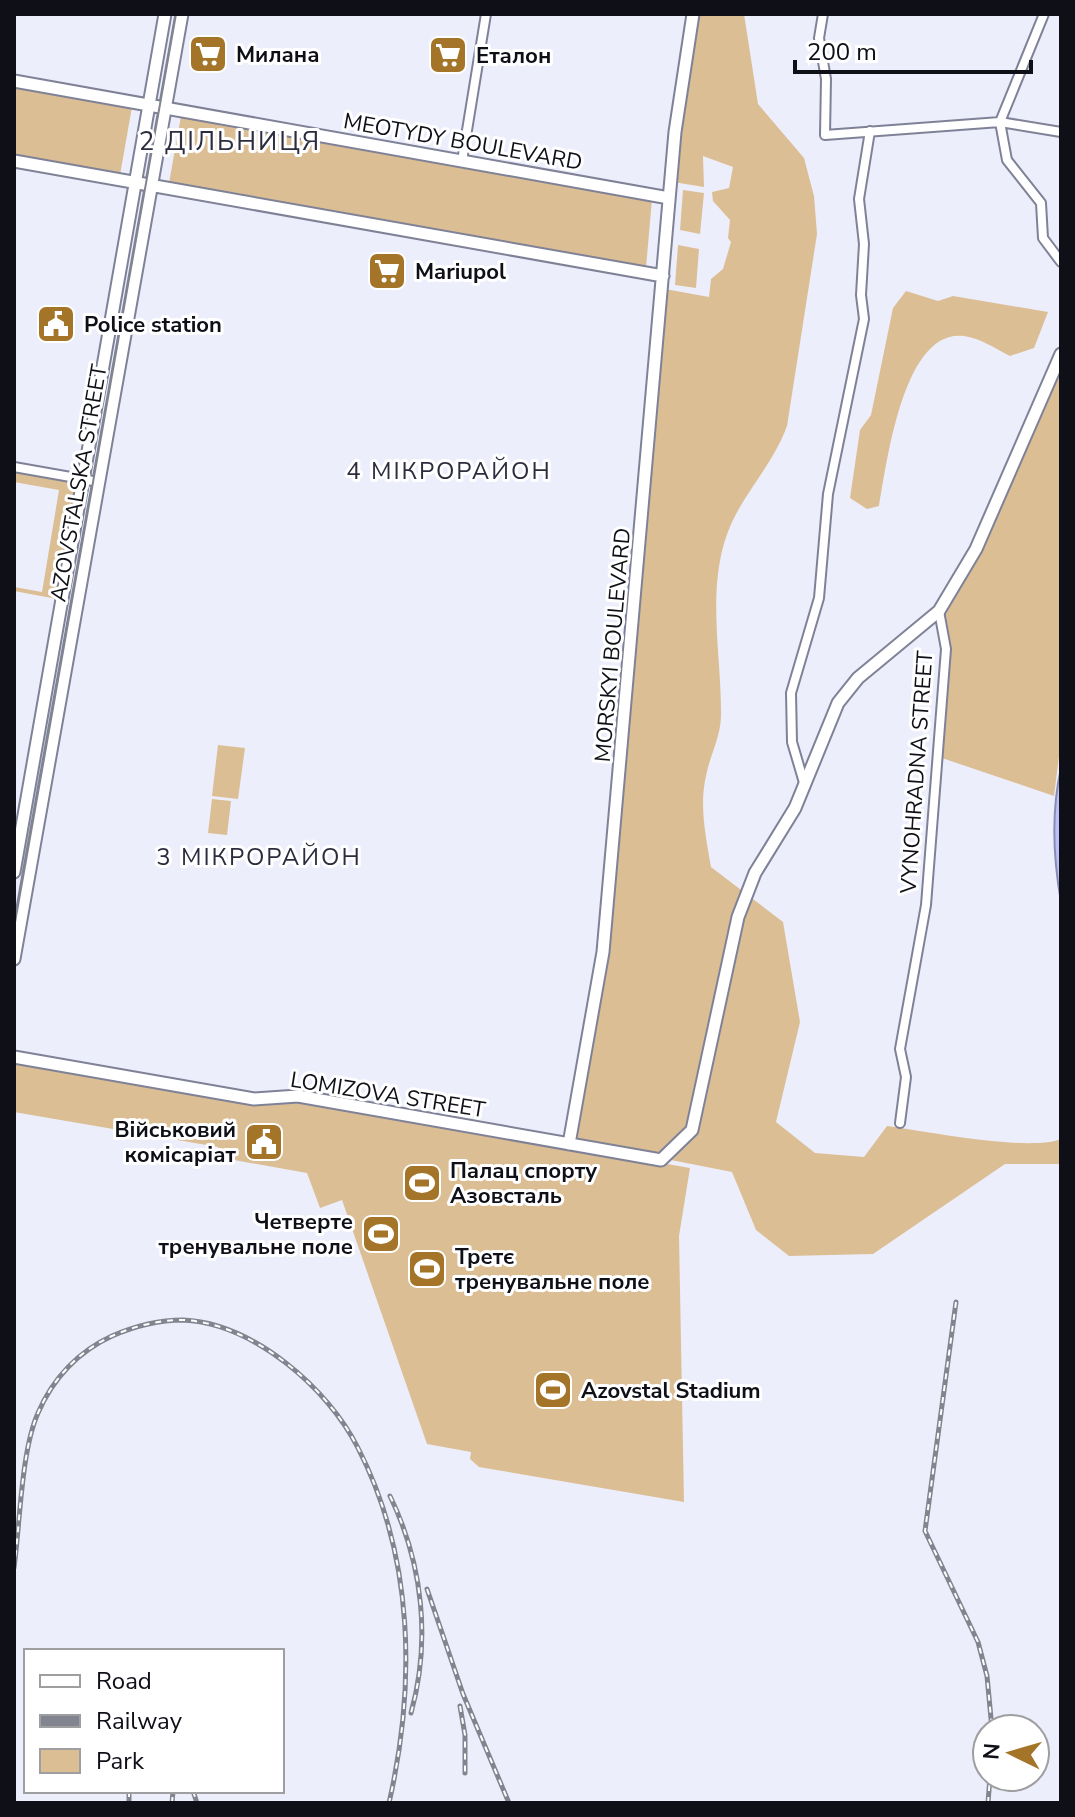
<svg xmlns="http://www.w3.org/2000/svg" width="1075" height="1817" font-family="'Nunito Sans',sans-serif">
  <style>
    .green { fill: #dcbe94 }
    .water { fill: #bbc1f7; stroke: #878cb4; stroke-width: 2 }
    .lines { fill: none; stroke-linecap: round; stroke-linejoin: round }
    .minor-casing { stroke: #7f8297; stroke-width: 12 }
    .tertiary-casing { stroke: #7f8297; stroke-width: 15 }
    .minor { stroke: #fff; stroke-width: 8 }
    .tertiary { stroke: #fff; stroke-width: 11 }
    .tram { stroke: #82848f; stroke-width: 2 }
    .rail-casing { stroke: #82848f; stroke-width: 5 }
    .rail { stroke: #fff; stroke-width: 2; stroke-dasharray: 6; stroke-linecap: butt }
    .labels { text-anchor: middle; stroke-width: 6; stroke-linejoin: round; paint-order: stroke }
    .poi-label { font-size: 22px; font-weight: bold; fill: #0e0f17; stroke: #fff; text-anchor: start }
    .street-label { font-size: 22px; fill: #0e0f17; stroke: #fff }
    .neighbourhood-label { font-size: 24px; letter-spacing: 2px; fill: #2b2c3e; stroke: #fff }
    .quarter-label { font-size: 26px; letter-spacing: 2px; fill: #2b2c3e; stroke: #fff }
  </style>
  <rect width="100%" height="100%" fill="#eceefc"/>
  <!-- green -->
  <path class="green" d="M696,14H744L758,104L804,158L814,196L817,234L787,426C774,462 748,488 732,522C704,583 722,653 721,717C720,739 710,755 706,776C699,805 706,838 711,867L783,922L800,1022L776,1122L815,1153L864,1157L887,1126C926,1131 1028,1152 1061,1139V1164H1005L873,1254L789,1256L756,1230L732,1172L574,1141L607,951L665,289L709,297L711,279L723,269L731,242L728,238L730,220L713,201L712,192L729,188L733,167L703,156L704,187L673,182Z
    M14,86L132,107L120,175L14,156Z
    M181,116L652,199L646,268L169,183Z
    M683,190L704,193L700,234L680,230Z
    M678,245L699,249L696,288L675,285Z
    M906,291L938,301L953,296L1048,312L1034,348L1010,356C996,349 980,338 964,336C903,328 887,463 879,506L867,509L850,498L860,430L871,415L893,308Z
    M1061,354V740L1054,796L936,756L946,649L939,611L967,566Z
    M14,472L77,483L57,599L14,591V587L42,592L59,490L14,482Z
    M218,745L245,748L238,799L212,796Z
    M212,799L231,801L227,835L208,833Z
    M14,1060L300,1100L690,1168L679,1236L684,1502L479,1467L470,1459L471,1452L427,1444L342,1200L320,1208L307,1173L217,1157L218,1147L14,1112Z"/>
  <!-- water -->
  <path class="water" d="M1061,768V902C1053,857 1051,812 1061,768Z"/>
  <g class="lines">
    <defs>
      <path id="minor" d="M823,14L819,38L826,79L825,135L1000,122L1061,132
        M1044,14L1000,122L1007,160L1041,203L1043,238L1061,262
        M462,161L486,14
        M14,467L99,482
        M805,786L792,742L791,693L819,598L828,494L864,319L861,295L864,244L859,199L870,131
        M900,1123L906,1077L900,1049L926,905L946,649L939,611"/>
      <path id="tertiary" d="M14,81L669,198
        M14,161L663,276
        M14,872L165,14
        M14,959L182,14
        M14,1057L254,1099L298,1096L661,1160L692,1130L738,917L755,873L795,808L838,703L858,678L939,611L976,549L1061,354
        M569,1144L603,952L675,132L693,14"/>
    </defs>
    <!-- minor casing -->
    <use href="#minor" class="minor-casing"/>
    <!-- tertiary casing -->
    <use href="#tertiary" class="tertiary-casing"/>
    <!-- minor -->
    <use href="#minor" class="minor"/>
    <!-- tertiary -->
    <use href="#tertiary" class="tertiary"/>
    <!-- tram -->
    <path class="tram" d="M14,928L176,14"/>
    <defs>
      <path id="rail" d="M956,1302L925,1531L978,1642L987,1676L992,1729
        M390,1496C423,1564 431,1641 411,1713
        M14,1568C20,1525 21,1451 38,1413C53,1378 79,1351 112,1336C135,1326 158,1320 183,1320C253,1323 328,1388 358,1448C414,1557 416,1685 389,1803
        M427,1589L463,1694L509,1803
        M460,1706L465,1735V1773
        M129,1791V1803
        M193,1791L197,1803
        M172,1803L173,1791
        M988,1803L990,1777"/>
    </defs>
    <!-- rail casing -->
    <use href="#rail" class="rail-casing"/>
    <!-- rail -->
    <use href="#rail" class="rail"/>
  </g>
  <!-- icons -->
  <defs>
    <symbol id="supermarket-square" viewBox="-11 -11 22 22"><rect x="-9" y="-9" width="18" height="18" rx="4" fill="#a47528" stroke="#fff"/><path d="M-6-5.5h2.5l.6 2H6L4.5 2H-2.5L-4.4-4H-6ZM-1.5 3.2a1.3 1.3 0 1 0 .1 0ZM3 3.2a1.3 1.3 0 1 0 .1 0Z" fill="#fff"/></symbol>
    <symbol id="civic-square" viewBox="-11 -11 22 22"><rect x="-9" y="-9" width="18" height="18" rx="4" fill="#a47528" stroke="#fff"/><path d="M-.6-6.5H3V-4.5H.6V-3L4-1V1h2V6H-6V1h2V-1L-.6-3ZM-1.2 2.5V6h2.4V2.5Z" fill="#fff"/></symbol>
    <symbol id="stadium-square" viewBox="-11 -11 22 22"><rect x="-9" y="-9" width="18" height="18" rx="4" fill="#a47528" stroke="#fff"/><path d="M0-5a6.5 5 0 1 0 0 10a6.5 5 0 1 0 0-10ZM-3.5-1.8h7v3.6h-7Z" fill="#fff"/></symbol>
  </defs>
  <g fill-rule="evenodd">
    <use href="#supermarket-square" x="186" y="32" width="44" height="44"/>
    <use href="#supermarket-square" x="426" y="33" width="44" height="44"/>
    <use href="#supermarket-square" x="365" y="249" width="44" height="44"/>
    <use href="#civic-square" x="34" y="302" width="44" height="44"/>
    <use href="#civic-square" x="242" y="1120" width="44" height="44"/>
    <use href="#stadium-square" x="400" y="1161" width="44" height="44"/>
    <use href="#stadium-square" x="359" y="1212" width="44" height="44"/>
    <use href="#stadium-square" x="405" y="1247" width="44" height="44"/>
    <use href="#stadium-square" x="531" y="1368" width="44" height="44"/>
  </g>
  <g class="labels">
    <!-- poi labels -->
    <g class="poi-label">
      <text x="236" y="62">Милана</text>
      <text x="476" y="63">Еталон</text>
      <text x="415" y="279">Mariupol</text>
      <text x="84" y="332">Police station</text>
      <text x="236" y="1137" text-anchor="end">Військовий<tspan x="236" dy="25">комісаріат</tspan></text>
      <text x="450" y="1178">Палац спорту<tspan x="450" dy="25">Азовсталь</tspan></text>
      <text x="353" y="1229" text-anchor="end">Четверте<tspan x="353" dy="25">тренувальне поле</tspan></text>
      <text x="455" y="1264">Третє<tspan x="455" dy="25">тренувальне поле</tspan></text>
      <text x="581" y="1398">Azovstal Stadium</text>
    </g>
    <!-- street labels -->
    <g class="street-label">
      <text transform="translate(463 141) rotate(10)" y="8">MEOTYDY BOULEVARD</text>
      <text transform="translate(78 483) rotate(-80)" y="8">AZOVSTALSKA STREET</text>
      <text transform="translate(612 645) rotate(-85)" y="8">MORSKYI BOULEVARD</text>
      <text transform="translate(916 772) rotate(-86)" y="8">VYNOHRADNA STREET</text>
      <text transform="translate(388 1094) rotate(9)" y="8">LOMIZOVA STREET</text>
    </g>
    <!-- neighbourhood labels -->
    <g class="neighbourhood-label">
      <text x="449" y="479">4 МІКРОРАЙОН</text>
      <text x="259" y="865">3 МІКРОРАЙОН</text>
    </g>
    <!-- quarter labels -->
    <g class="quarter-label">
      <text x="230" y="150">2 ДІЛЬНИЦЯ</text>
    </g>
  </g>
  <!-- border -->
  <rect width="1075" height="1817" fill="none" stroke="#0e0f17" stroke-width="32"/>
  <!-- legend -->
  <rect x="24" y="1649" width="260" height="144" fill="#ffffff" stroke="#9f9fa2" stroke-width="2"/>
  <rect x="40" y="1675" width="40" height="12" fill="#ffffff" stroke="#9f9fa2" stroke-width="2"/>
  <text x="96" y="1689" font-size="24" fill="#0e0f17">Road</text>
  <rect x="40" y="1715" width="40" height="12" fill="#82848f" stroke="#9f9fa2" stroke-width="2"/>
  <text x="96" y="1729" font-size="24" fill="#0e0f17">Railway</text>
  <rect x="40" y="1749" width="40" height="24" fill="#dcbe94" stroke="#9f9fa2" stroke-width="2"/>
  <text x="96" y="1769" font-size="24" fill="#0e0f17">Park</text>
  <!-- north arrow -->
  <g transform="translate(1011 1753) rotate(275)"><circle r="38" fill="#ffffff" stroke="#9f9fa2" stroke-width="2"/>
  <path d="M0-6L14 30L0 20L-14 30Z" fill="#a47528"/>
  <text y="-12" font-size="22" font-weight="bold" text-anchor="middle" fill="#0e0f17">N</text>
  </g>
  <!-- scale -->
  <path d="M795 60v12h236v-12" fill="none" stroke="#0e0f17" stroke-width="4"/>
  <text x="807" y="60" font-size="24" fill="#0e0f17" stroke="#ffffff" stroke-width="6" paint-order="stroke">200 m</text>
</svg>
